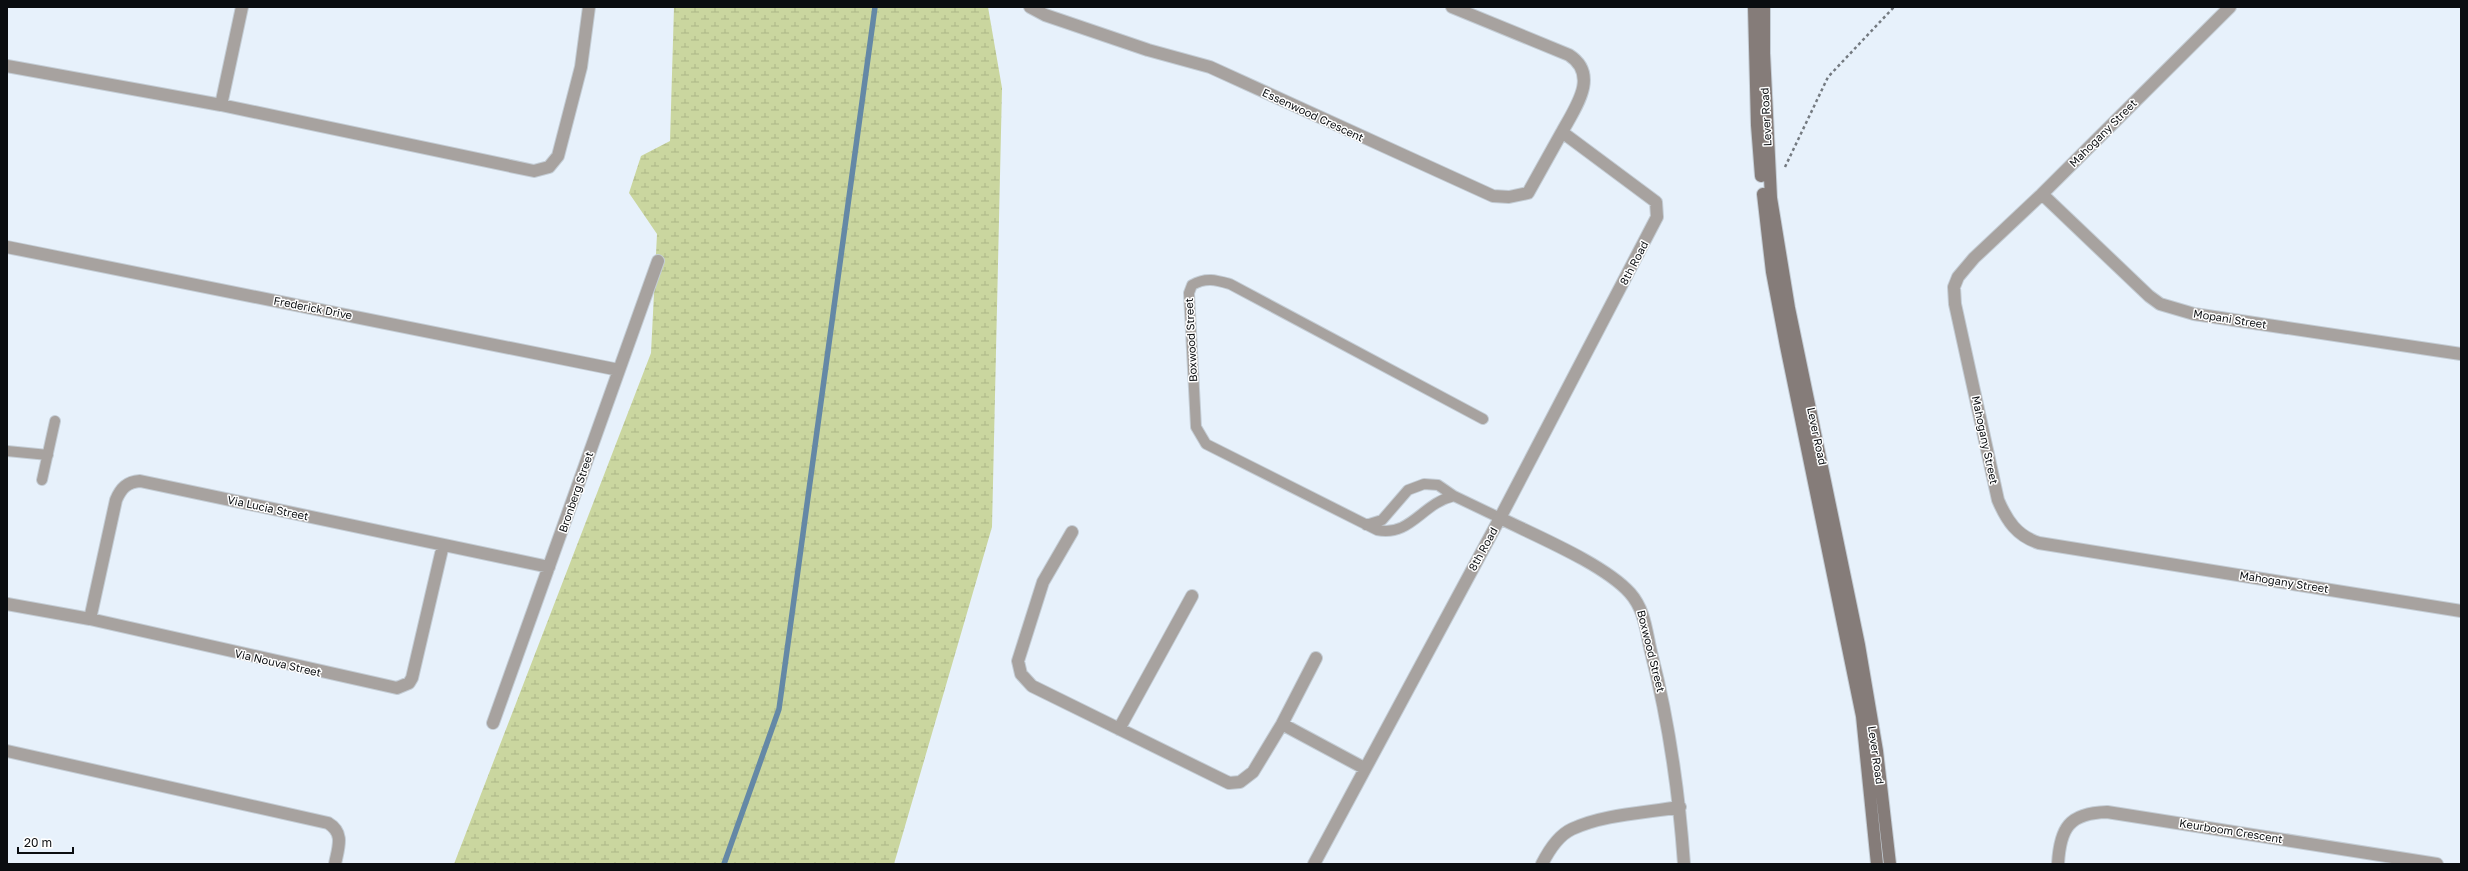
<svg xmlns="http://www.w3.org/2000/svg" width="2468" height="871" font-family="'Golos Text',sans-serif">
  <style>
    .wetland { fill: url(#wetland-marsh) }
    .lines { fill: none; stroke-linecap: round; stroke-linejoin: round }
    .stream { stroke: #6488a6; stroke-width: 5.5 }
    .service-casing { stroke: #c4cdd5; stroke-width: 12 }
    .minor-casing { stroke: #c4cdd5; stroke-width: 14 }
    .secondary-casing { stroke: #c4cdd5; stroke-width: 14 }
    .path { stroke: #747a80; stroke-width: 2.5; stroke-dasharray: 3 3; stroke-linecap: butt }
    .service { stroke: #a7a29f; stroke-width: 10 }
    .minor { stroke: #a7a29f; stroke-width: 12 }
    .secondary { stroke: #857c79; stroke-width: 12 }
    .labels { text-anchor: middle; stroke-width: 3; stroke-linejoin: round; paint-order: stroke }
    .street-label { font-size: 11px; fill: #0a0d10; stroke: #fff }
  </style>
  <defs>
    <pattern id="wetland-marsh" width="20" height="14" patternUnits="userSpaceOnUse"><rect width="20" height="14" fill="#cad69f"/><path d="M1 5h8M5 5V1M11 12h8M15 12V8" fill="none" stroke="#acb688"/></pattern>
  </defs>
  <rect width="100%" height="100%" fill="#e7f1fb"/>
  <!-- wetland -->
  <path class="wetland" d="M674,7H988L1002,88L992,527L894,864H454L651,353L657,234L629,193L641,156L670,141Z"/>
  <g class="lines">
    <!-- stream -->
    <path class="stream" d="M724,864L779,709L875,7"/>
    <defs>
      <path id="service" d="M7,451L48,455
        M42,480L55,421
        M1454,496C1422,503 1411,537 1377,530L1206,444L1196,427L1189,293L1192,285C1206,277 1216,280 1230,284L1483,419
        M1366,525L1382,520L1408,490L1424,484L1438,485L1454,496L1500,518"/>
      <path id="minor" d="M1030,7L1045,15L1148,50L1210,67L1493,196L1509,197L1528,193L1562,132
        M2230,7L2042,194L1974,258L1958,277L1954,287L1955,304L1998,500C2007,521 2017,536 2039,543L2461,611
        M7,66L221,105L534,171L549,167L558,156L581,67L589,7
        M221,105L242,7
        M2042,194L2149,296L2160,304L2194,314L2461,354
        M7,247L619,370
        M1500,518C1536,536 1604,564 1630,593C1645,610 1646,631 1651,652C1669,722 1679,793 1684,864
        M1072,532L1043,582L1018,661L1021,674L1032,686L1229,783L1240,782L1253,772L1282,724L1316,658
        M7,604L90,619L397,688L409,683L412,678L443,545
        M90,619L116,500C121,488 127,482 140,481L549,567
        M493,723L658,261
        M1282,724L1364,768
        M1119,729L1192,596
        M7,751L328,823C345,833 338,848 335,864
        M1314,864L1500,518L1657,217L1656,202L1562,132C1575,108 1600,75 1569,55L1452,7
        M1542,864C1548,852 1559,835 1572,829C1604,814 1645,813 1680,807
        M2058,864C2060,828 2069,813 2107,812L2437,864"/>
      <path id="secondary" d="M1754,7L1757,125L1761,176
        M1764,7V53L1771,198L1789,308L1859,645L1877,751L1890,864
        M1763,194L1772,272L1786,346L1862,716L1877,864"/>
    </defs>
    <!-- service casing -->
    <use href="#service" class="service-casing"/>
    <!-- minor casing -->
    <use href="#minor" class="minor-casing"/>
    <!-- secondary casing -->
    <use href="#secondary" class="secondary-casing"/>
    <!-- path -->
    <path class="path" d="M1785,167L1828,77L1894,7"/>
    <!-- service -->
    <use href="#service" class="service"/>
    <!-- minor -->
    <use href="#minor" class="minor"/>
    <!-- secondary -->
    <use href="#secondary" class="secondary"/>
  </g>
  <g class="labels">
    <!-- street labels -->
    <g class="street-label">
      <text transform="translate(1313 115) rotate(25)" y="4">Essenwood Crescent</text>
      <text transform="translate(1766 117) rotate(-93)" y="4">Lever Road</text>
      <text transform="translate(2103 133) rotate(-45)" y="4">Mahogany Street</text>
      <text transform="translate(1634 263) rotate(-62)" y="4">8th Road</text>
      <text transform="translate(313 308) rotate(11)" y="4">Frederick Drive</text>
      <text transform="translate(2230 319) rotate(9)" y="4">Mopani Street</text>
      <text transform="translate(1191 340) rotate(-93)" y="4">Boxwood Street</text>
      <text transform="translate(1817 436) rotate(78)" y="4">Lever Road</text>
      <text transform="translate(1985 440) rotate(78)" y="4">Mahogany Street</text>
      <text transform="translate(576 492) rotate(-71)" y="4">Bronberg Street</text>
      <text transform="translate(268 508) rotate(12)" y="4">Via Lucia Street</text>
      <text transform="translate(1483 549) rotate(-61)" y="4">8th Road</text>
      <text transform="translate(2284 582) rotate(9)" y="4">Mahogany Street</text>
      <text transform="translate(1651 651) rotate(76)" y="4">Boxwood Street</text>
      <text transform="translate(278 663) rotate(13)" y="4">Via Nouva Street</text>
      <text transform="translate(1876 755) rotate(82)" y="4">Lever Road</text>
      <text transform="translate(2231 831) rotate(9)" y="4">Keurboom Crescent</text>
    </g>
  </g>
  <!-- border -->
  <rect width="2468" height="871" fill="none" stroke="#0a0d10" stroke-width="16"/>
  <!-- scale -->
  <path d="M18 847v6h55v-6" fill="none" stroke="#0a0d10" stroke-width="2"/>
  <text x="24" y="847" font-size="12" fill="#0a0d10" stroke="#ffffff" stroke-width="3" paint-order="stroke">20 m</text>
</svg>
